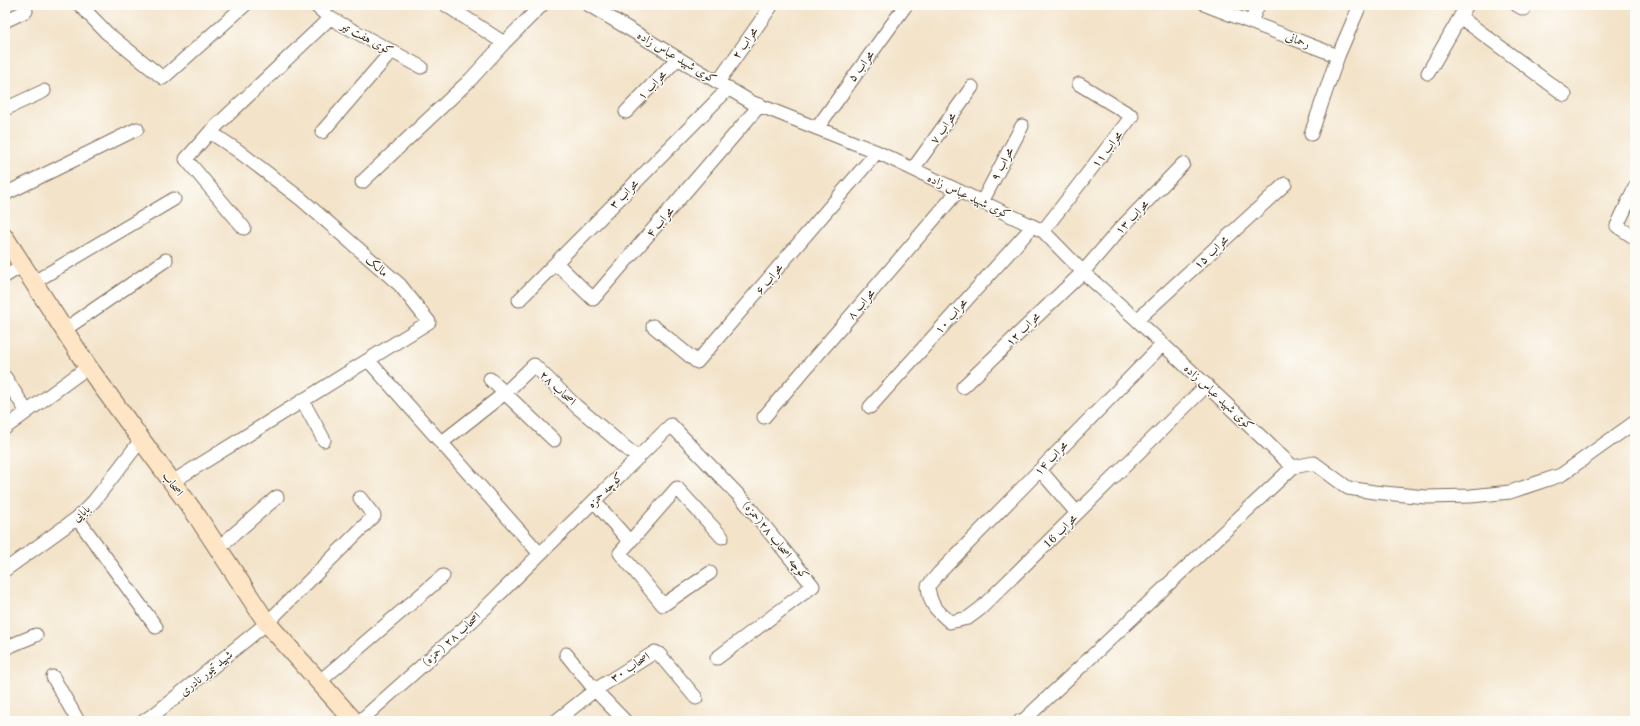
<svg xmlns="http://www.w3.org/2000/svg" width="1640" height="726" font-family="'Old Standard TT',Amiri,serif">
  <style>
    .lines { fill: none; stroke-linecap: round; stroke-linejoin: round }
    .street-casing { stroke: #7b6b5a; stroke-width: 15 }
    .secondary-casing { stroke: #7b6b5a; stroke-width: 20 }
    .street { stroke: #fff; stroke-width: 13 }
    .secondary { stroke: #fde5c5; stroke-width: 18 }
    .labels { text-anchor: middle; stroke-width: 3; stroke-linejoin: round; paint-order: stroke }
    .street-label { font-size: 12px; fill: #3b2a1e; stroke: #fdfcf7 }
  </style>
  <rect width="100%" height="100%" fill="#fdfcf7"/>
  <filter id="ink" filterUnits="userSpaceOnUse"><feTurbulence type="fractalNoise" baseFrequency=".025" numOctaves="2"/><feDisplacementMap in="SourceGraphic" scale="8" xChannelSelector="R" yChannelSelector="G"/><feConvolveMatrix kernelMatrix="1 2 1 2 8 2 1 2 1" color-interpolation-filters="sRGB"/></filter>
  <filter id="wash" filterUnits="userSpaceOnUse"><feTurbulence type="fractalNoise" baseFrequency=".012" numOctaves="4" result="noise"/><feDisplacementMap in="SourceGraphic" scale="16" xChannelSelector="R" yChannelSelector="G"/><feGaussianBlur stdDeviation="0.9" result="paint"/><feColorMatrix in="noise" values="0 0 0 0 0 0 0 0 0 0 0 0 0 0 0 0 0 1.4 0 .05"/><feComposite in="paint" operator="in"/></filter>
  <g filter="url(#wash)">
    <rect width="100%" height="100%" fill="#f3e3c9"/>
  </g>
  <g filter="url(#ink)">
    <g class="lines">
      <defs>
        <path id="street" d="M80,5L107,33L163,78L245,5
          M315,5L330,18L421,67
          M446,5L504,43L542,5
          M589,5L751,102L877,152L1043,231L1085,274L1137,320L1293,467
          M1206,5L1338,56L1360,5
          M1517,5L1524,9
          M1460,17L1565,95
          M5,21L26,11
          M1251,22L1258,5
          M1428,73L1467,5
          M718,82L772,5
          M5,109L44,91
          M626,112L678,58
          M817,128L906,5
          M210,132L186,159L244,228
          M322,132L392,51
          M1311,134L1338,56
          M913,169L972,87
          M362,182L470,80L504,43
          M1635,187L1617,226L1635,238
          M5,194L137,129
          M982,202L1022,126
          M1043,231L1132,116L1079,84
          M556,263L593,299L760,105
          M5,276L23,265
          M34,282L174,199
          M519,300L729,88
          M1137,320L1285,184
          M653,326L697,362L877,152
          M64,330L166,260
          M1163,344L939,573L928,586C930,606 936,609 950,622L968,618L980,609L1207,385
          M368,360L540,554
          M5,377L27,412
          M490,379L554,440
          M963,387L1083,272L1119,230L1183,164
          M302,400L324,440
          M870,407L1033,226
          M764,417L958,191
          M5,428L88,367
          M441,443L505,393L534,365L576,406L638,458
          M1040,470L1077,513
          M172,482L429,322L400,285L301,199L237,150L210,132L330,18
          M594,501L630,542
          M77,518L156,627
          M218,548L277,497
          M5,570L77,518L94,501L141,440
          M710,573L663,605L620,553L677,488L722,537
          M5,648L36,635
          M566,654L595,690L625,721
          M53,677L78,721
          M319,682L443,576
          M144,721L156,713L267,623L374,516L360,498
          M360,721L472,621L671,425L745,502L813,586L717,658
          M556,721L595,690L655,652L659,654L696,698
          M1020,721L1024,720L1293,467L1314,463L1348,488L1374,492L1426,497L1471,496L1510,492L1561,475L1635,422"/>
        <path id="secondary" d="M5,238L88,367L197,516L267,623L354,721"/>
      </defs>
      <!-- street casing -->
      <use href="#street" class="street-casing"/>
      <!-- secondary casing -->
      <use href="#secondary" class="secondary-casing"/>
      <!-- street -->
      <use href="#street" class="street"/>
      <!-- secondary -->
      <use href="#secondary" class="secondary"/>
    </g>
  </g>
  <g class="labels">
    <!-- street labels -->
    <g class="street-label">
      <text transform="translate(367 38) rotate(28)" y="4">کوی هفت تیر</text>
      <text transform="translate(1298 40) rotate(21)" y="4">رحمانی</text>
      <text transform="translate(745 43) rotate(-55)" y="4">محراب ۲</text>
      <text transform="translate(677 57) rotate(31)" y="4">کوی شهید عباس زاده</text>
      <text transform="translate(861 66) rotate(-53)" y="4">محراب ۵</text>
      <text transform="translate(652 85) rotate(-46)" y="4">محراب ۱</text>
      <text transform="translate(943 128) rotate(-54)" y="4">محراب ۷</text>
      <text transform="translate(1107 149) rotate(-52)" y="4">محراب ۱۱</text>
      <text transform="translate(1002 164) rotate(-62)" y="4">محراب ۹</text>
      <text transform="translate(624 194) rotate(-45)" y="4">محراب ۳</text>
      <text transform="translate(969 196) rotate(25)" y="4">کوی شهید عباس زاده</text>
      <text transform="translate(1132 217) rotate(-46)" y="4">محراب ۱۳</text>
      <text transform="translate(660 222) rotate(-49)" y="4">محراب ۴</text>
      <text transform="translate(1211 252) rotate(-43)" y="4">محراب ۱۵</text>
      <text transform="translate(377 266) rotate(41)" y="4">مالک</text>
      <text transform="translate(769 279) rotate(-50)" y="4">محراب ۶</text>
      <text transform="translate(861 304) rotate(-49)" y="4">محراب ۸</text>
      <text transform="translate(951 316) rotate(-48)" y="4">محراب ۱۰</text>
      <text transform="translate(1023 329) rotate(-44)" y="4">محراب ۱۲</text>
      <text transform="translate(558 388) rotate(43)" y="4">اصحاب ۲۸</text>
      <text transform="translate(1219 397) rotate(43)" y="4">کوی شهید عباس زاده</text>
      <text transform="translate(1051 458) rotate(-46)" y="4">محراب ۱۴</text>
      <text transform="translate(173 484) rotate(54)" y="4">اصحاب</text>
      <text transform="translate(605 490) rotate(-45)" y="4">کوچه حمزه</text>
      <text transform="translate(81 513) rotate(-41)" y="4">بابایی</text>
      <text transform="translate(1060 531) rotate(-45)" y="4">محراب 16</text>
      <text transform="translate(776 540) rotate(51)" y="4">کوچه اصحاب ۲۸(حمزه)</text>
      <text transform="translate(451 639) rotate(-42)" y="4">اصحاب ۲۸ (حمزه)</text>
      <text transform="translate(630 667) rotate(-33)" y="4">اصحاب ۳۰</text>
      <text transform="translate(206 673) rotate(-39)" y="4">شهید تیمور نادری</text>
    </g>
  </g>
  <!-- margin -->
  <rect width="1640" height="726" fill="none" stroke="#fdfcf7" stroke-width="20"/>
</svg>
